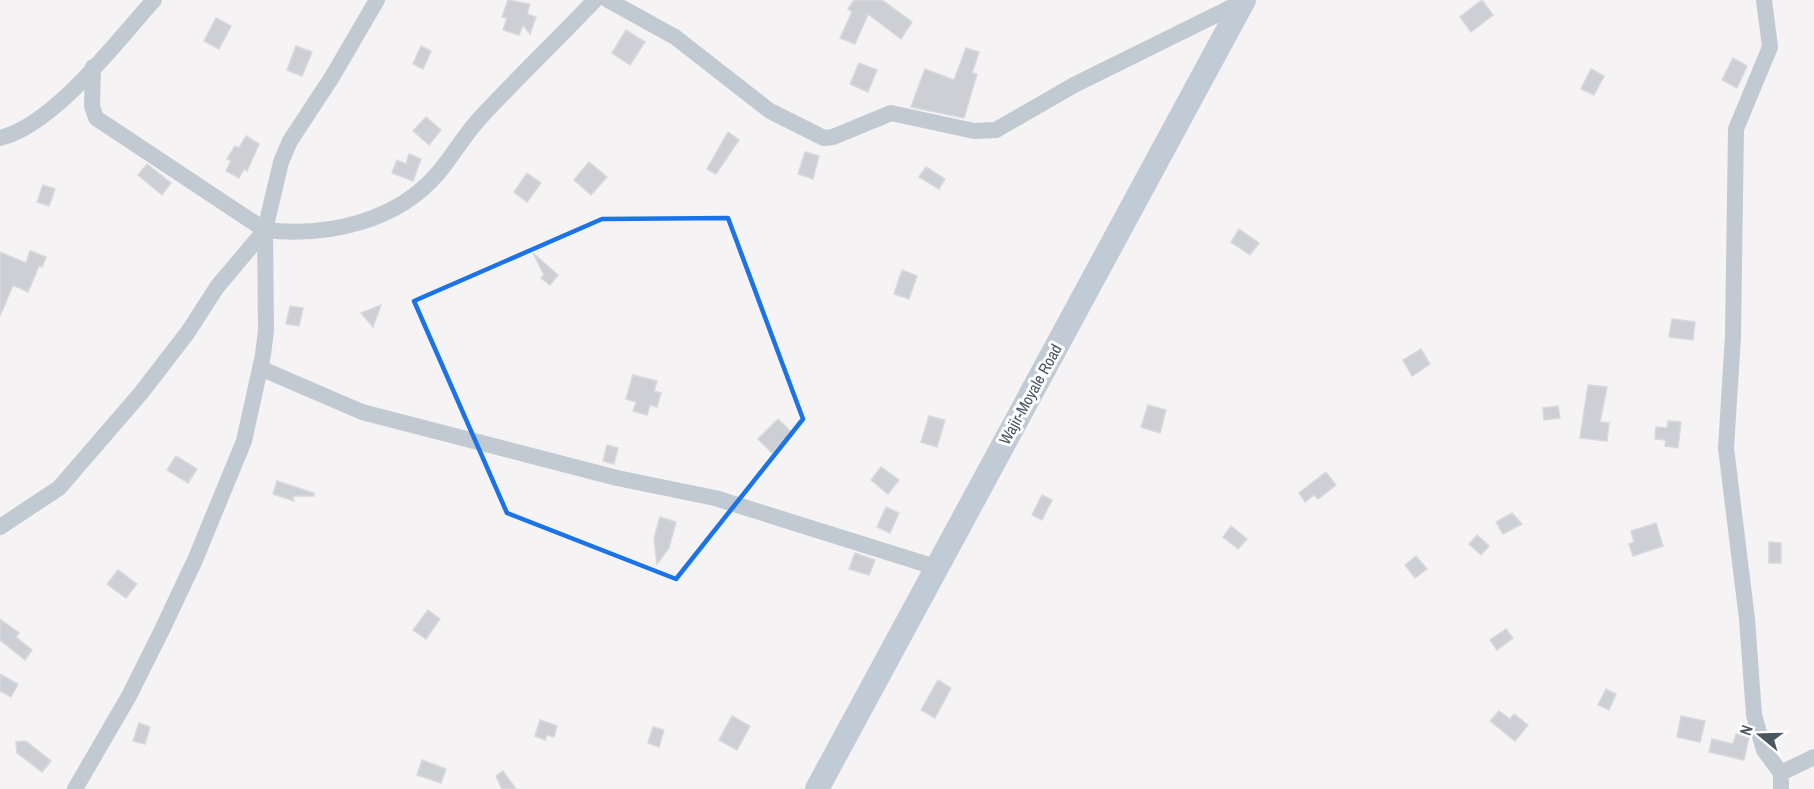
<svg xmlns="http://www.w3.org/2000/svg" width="1814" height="789" font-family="'Archivo Narrow',sans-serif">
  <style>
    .building { fill: #cdcfd5; stroke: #d7d9de; stroke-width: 1.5 }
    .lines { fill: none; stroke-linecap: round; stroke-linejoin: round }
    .minor { stroke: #c1cad2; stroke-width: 16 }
    .secondary { stroke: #c1cbd6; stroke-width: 24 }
    .marked { fill: none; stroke: #1a73e8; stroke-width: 4.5; stroke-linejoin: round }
    .labels { text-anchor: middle; stroke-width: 6; stroke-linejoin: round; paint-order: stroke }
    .street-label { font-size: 16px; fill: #4a5661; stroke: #fff }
  </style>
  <rect width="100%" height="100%" fill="#f5f3f3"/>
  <!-- building -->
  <path class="building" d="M508,0L530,4L527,14L536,17L530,34L523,25L519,35L503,30L507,18L502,17Z
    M854,0H882L912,22L901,39L868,14L855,44L840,38L852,12L848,9Z
    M1482,0L1493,15L1471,32L1460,17Z
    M216,18L231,26L219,49L204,41Z
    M626,30L645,42L630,65L612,53Z
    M296,46L312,52L302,76L287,70Z
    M421,46L431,51L423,69L413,64Z
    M966,48L979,52L972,73L977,74L964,118L911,107L925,69L954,80Z
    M1733,58L1747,66L1737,88L1722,80Z
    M859,63L877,70L868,92L850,84Z
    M1591,69L1604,76L1594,95L1581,89Z
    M426,117L441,130L429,145L413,131Z
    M728,132L739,140L716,174L707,169Z
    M246,136L259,144L247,171L244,169L239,178L226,171L231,161L227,159L235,146L239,148Z
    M805,152L819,156L813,179L798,174Z
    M409,154L421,159L413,181L392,173L397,160L406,164Z
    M589,162L607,177L591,195L574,180Z
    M147,164L171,183L162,195L138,175Z
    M926,167L945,179L939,189L919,177Z
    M527,173L541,183L527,202L514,192Z
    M43,185L55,189L49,206L37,202Z
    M1239,229L1259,243L1250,255L1231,242Z
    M30,251L46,257L42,267L39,266L28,292L13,285L0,316V252L26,263Z
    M533,253L558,275L550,285L541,278L544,275Z
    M902,270L917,276L909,299L894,294Z
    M381,305L373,327L361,313Z
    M290,306L303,308L299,326L286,324Z
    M1672,319L1695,322L1693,340L1669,337Z
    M1421,349L1430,364L1412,376L1403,360Z
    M633,375L657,381L654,391L661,393L657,407L650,405L647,415L633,411L636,402L626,399Z
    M1588,385L1607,387L1600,422L1609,423L1607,441L1580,438Z
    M1148,405L1166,410L1160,433L1141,427Z
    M1558,406L1560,418L1544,420L1543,408Z
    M929,416L945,420L937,447L921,442Z
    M778,419L792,433L772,453L758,439Z
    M1668,421L1681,422L1678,448L1665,446L1666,440L1655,439L1656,427L1667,428Z
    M607,445L618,448L614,464L603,461Z
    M176,456L197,469L188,483L167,470Z
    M881,467L899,480L888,494L871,480Z
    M1326,472L1336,485L1318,499L1314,495L1305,502L1299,493Z
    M277,481L314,493V496H293L294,501L273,494Z
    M1042,495L1052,500L1042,520L1032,515Z
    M886,507L899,513L890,533L877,527Z
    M1512,513L1522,524L1503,534L1496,522Z
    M660,517L676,522L669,548L657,564L654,538Z
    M1656,523L1663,546L1633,556L1629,544L1634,542L1631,531Z
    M1231,526L1247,539L1238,549L1223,537Z
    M1477,535L1489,546L1481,555L1469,544Z
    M1769,542L1781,543V563H1769Z
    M855,553L875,560L869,575L849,569Z
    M1416,556L1427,569L1415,578L1405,565Z
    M118,570L137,584L126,598L107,584Z
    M428,610L440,619L426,639L413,630Z
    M0,619L19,633L16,637L32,650L25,660L0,640Z
    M1506,629L1513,638L1497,650L1490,640Z
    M0,674L18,684L11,697L0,691Z
    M938,680L951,688L935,718L921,710Z
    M1606,689L1616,694L1609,710L1598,705Z
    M1499,711L1510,719L1514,714L1528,725L1515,741L1490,721Z
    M732,716L750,726L737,750L719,740Z
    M1681,716L1705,721L1700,742L1677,737Z
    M540,720L557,726L554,737L547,735L545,740L535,736Z
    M139,723L150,727L145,744L133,741Z
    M653,727L664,730L659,747L648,743Z
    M1736,734L1749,737L1744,760L1709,752L1712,739L1733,744Z
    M26,741L51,761L42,772L17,753L16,742Z
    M422,760L446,769L441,783L417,775Z
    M503,771L516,789H502L496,776Z"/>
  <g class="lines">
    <!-- minor -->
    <path class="minor" d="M608,0L675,37L770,111L824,138L833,137L891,113L974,131L996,130L1074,85L1244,1
      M1764,0L1770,47L1736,129L1733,336L1726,448L1747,619L1754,715L1764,750L1781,773V789
      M93,67L92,106L96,118L265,230C328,237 397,222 439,172C454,154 465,134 481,117C518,77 557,40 595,0
      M0,138C54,125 116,42 154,0
      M260,368L362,412L617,478L715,498L935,567
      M0,527L59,488L141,393L188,332L217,287L265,230
      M1781,773L1814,757
      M75,789L129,696L161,632L195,560L244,441L263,355L266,330L265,230L281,162L290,141L332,77L377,0"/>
    <!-- secondary -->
    <path class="secondary" d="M817,789L1244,0"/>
  </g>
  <!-- marked area -->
  <path class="marked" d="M728,218L803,419L676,579L507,513L414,301L602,219Z"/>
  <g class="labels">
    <!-- street labels -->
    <g class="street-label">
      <text transform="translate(1030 394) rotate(-61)" y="6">Wajir-Moyale Road</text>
    </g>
  </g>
  <!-- north arrow -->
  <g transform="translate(1760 735) rotate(289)" stroke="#ffffff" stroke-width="4.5" paint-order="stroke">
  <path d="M0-4.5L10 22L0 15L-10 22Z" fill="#4a5661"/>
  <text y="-9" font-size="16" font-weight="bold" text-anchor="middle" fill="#4a5661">N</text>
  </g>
</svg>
